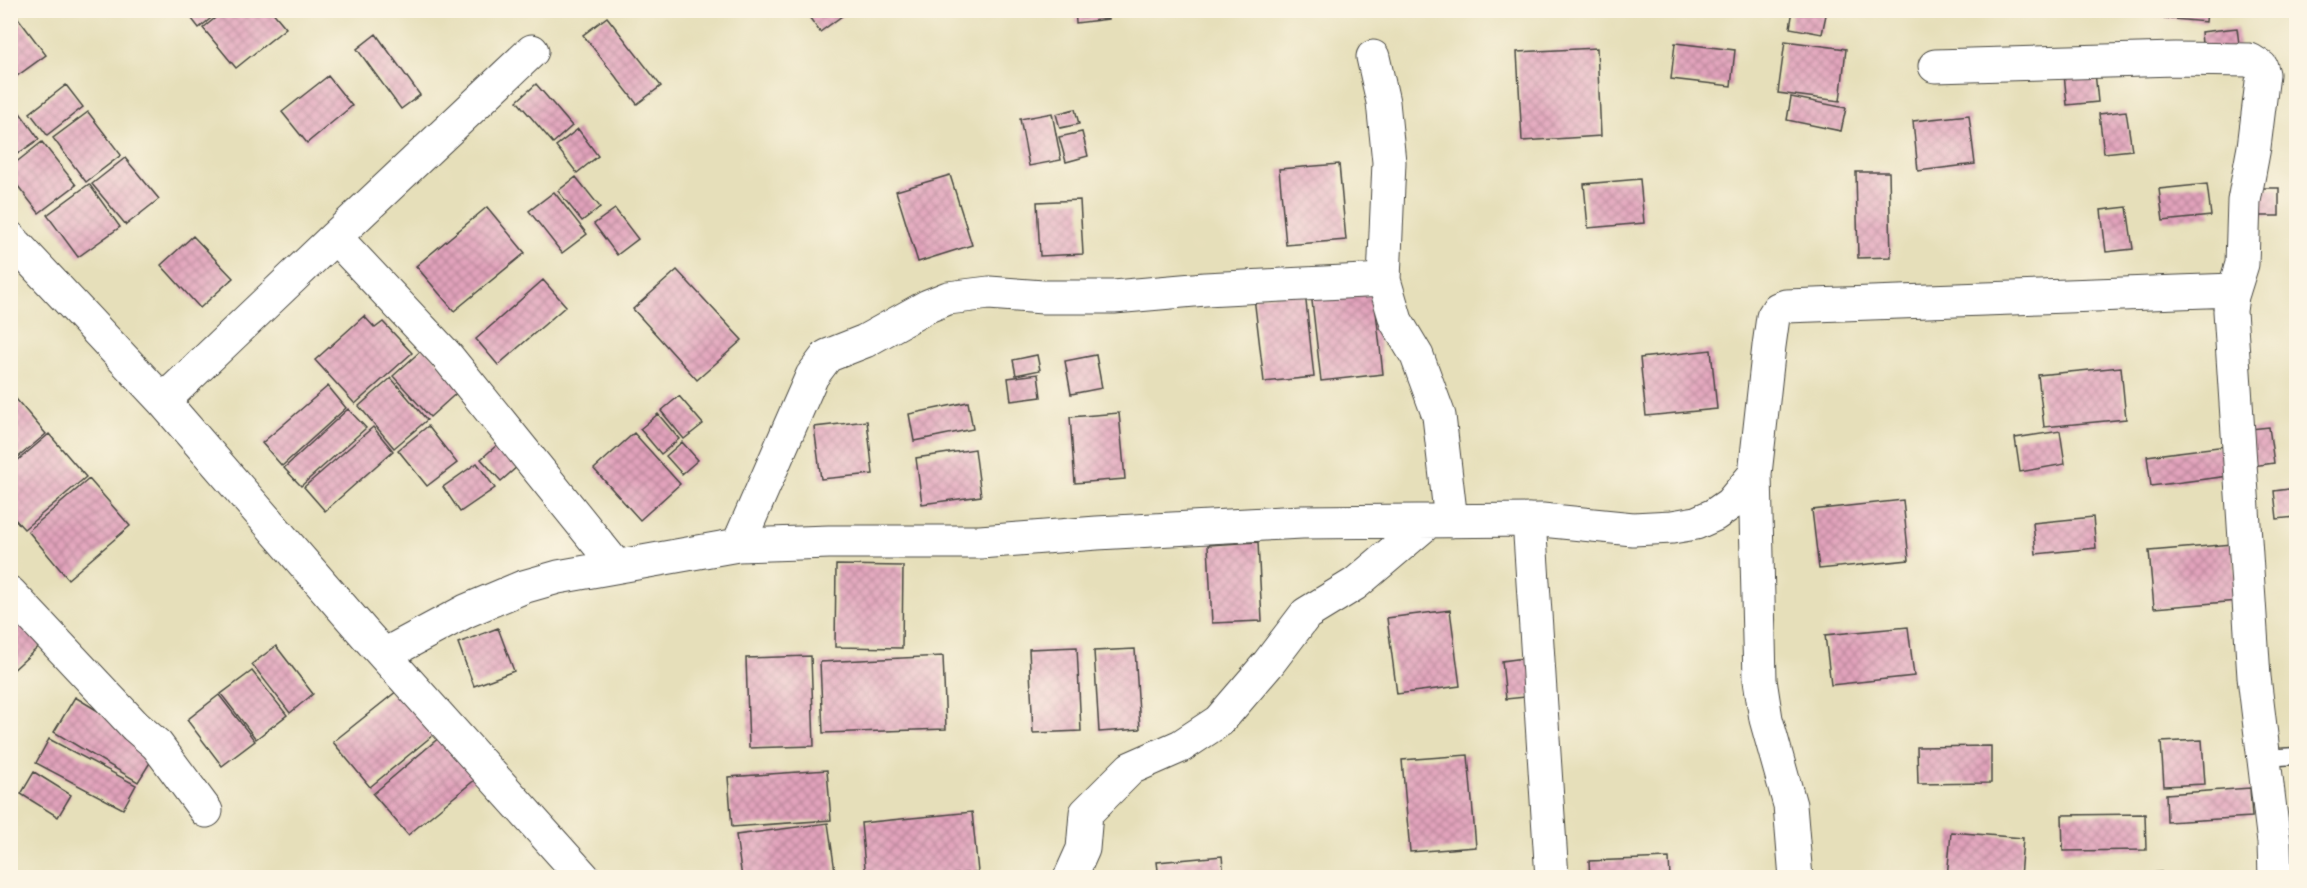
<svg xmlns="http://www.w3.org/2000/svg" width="2307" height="888" font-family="'Balsamiq Sans',sans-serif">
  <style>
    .building { fill: url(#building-cross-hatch) }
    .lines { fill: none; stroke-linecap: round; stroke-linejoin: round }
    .lane-casing { stroke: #474640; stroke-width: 19 }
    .street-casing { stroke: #474640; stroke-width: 35 }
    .lane { stroke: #fff; stroke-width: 16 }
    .street { stroke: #fff; stroke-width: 33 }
  </style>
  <defs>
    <pattern id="building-cross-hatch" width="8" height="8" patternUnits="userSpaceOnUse" patternTransform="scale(1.5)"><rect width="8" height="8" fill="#e2a3bc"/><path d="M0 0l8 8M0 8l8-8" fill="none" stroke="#b78599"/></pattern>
  </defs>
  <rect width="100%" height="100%" fill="#fcf5e5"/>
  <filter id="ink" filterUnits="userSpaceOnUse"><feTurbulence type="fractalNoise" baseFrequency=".0167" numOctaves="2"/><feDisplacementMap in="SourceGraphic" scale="12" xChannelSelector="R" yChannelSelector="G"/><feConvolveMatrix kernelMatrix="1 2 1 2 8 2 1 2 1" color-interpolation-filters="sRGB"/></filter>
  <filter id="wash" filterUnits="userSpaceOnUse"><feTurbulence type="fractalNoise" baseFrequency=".008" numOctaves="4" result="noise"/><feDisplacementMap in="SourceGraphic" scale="24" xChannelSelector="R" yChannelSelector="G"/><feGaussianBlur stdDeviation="1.35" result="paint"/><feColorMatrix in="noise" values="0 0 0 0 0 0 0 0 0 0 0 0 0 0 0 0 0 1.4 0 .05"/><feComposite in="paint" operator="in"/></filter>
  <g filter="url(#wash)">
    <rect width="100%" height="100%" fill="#e6dfba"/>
    <g id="blocks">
      <!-- building -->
      <path class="building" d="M185,10H221L199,28Z
        M225,10H271L286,28L236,68L203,28Z
        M804,10H844L846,13L820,32Z
        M1075,10H1107L1108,19L1076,23Z
        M1793,10H1827L1822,34L1790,28Z
        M2154,10H2207L2206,22L2153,17Z
        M15,14L46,55L10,81V17Z
        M607,17L661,86L637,104L583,35Z
        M2237,28L2240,52L2203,56L2201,32Z
        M376,34L420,95L401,109L357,49Z
        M1785,41L1846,49L1840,101L1778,93Z
        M1675,43L1735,50L1731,86L1671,79Z
        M1597,48L1601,136L1522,141L1517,52Z
        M2095,72L2098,102L2067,105L2064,74Z
        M328,76L352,106L307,143L282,112Z
        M536,84L572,126L553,143L517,101Z
        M66,85L83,107L47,135L30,113Z
        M1791,97L1846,108L1841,131L1787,120Z
        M10,99L39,139L10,159Z
        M1075,109L1079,124L1060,128L1056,114Z
        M2126,111L2132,150L2104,153L2099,114Z
        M88,112L121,155L86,182L53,138Z
        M1052,113L1061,160L1029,166L1020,119Z
        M1969,115L1975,164L1918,171L1913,121Z
        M578,129L598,156L577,173L556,146Z
        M1082,132L1088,156L1066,162L1059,137Z
        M42,142L76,185L39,213L10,176V167Z
        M125,158L159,199L126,225L92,184Z
        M1339,164L1346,240L1286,245L1279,169Z
        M1856,172H1889L1891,257L1858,258Z
        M950,175L972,245L918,262L896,191Z
        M576,177L600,207L582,221L558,191Z
        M1640,179L1644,223L1588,228L1584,184Z
        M89,184L120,227L78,257L47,215Z
        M2207,184L2211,216L2163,221L2159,189Z
        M2246,188H2279V216H2247Z
        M554,192L587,234L562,253L529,211Z
        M1080,200L1083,254L1040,256L1037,202Z
        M487,207L525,253L454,311L416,266Z
        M2127,207L2133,249L2106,252L2101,210Z
        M615,209L638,239L617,255L594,224Z
        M193,236L233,278L200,308L161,265Z
        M677,270L742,340L697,380L633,309Z
        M543,280L566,306L498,365L476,339Z
        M1373,285L1383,374L1321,381L1311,292Z
        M1305,292L1314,377L1264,382L1254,297Z
        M364,316L375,328L383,322L412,353L355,404L315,360Z
        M425,347L462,388L430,417L393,376Z
        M1711,350L1717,409L1646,416L1640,358Z
        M1037,355L1040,370L1016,375L1013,360Z
        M1096,355L1102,388L1071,394L1065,361Z
        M2121,367L2126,419L2044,427L2038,375Z
        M1038,374L1041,397L1011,401L1008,378Z
        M391,378L427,420L394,448L359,406Z
        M328,386L346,408L282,466L262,443Z
        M10,392L46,434L10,464Z
        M679,396L703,424L684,439L661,411Z
        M968,402L973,429L914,441L909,414Z
        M348,409L366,428L301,486L284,468Z
        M1119,413L1125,479L1075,483L1070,417Z
        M658,414L679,439L661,454L640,429Z
        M867,421L873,474L821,479L814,427Z
        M428,426L457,463L427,486L398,450Z
        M373,427L393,451L325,511L304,487Z
        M2269,427L2274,463L2245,467L2241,430Z
        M2060,431L2065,464L2020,472L2015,438Z
        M634,433L680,484L640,520L594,469Z
        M49,434L86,477L24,529L10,514V467Z
        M506,437L526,459L501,481L481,459Z
        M682,442L698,460L682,474L666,456Z
        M2226,446L2229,476L2151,486L2147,456Z
        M975,449L981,496L922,504L916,458Z
        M477,463L495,488L460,512L443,487Z
        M89,479L130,526L68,579L28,531Z
        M2296,488V517L2277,519L2274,491Z
        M1903,500L1909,560L1819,569L1812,510Z
        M2093,517L2096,548L2036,554L2033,523Z
        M1258,542L1262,621L1212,623L1208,545Z
        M2233,544L2238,601L2154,608L2149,551Z
        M836,565L903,566L902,648L835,647Z
        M10,604L45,641L10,673Z
        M1450,610L1460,686L1397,694L1387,618Z
        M1908,627L1914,676L1831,685L1825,635Z
        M498,628L514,671L474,686L458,643Z
        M276,646L313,694L290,713L252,664Z
        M1077,647L1081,731L1033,733L1029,649Z
        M1135,649L1140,729L1099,732L1094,651Z
        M811,656L814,746L749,748L746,658Z
        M943,656L946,729L823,733L820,662Z
        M1532,657L1536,696L1506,699L1502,661Z
        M252,671L287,715L256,739L221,694Z
        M402,687L438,731L370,787L333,742Z
        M219,695L255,741L222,766L187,720Z
        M75,697L159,748L138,782L54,732Z
        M441,736L477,778L408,835L373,794Z
        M49,739L136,785L123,809L36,763Z
        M2202,740L2205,784L2164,786L2161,742Z
        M1991,746V783L1918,784L1917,747Z
        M1468,755L1476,847L1410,852L1402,760Z
        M827,770L831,820L732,827L728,777Z
        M34,772L71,795L58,817L21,794Z
        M2250,788L2252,817L2167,822L2166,794Z
        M972,812L978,872L925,878H866L861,823Z
        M2145,814L2146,850L2063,851L2062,815Z
        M828,823L836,878H742L736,835Z
        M1951,832L2023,838L2020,878H1947Z
        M1222,856L1224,878H1159L1157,862Z
        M1669,858L1670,878H1590L1589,861Z
        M2161,872V878H2119V876Z"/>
    </g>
  </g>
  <g filter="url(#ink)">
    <use href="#blocks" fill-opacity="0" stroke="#474640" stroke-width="1.5"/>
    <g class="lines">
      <defs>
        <path id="lane" d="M2265,758L2296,756"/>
        <path id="street" d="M532,51L335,237L446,355L616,566
          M1373,57L1383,102L1389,162L1384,280L1396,321L1417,356L1439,416L1451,521
          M1935,66L2175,59L2250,60L2261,67L2263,74L2254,147L2244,201L2242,264L2232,296L2230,311L2254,677L2274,843L2275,878
          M10,238L163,401L365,634L584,878
          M163,401L335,237
          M1529,520L1552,878
          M738,545L812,376L827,356L865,341L928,306L948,298L989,293L1043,297H1114L1205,289L1384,280
          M10,593L135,726L157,745L206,811
          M384,655L466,611L523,587L558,577L738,545L829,542H980L1097,533L1302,522L1542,520L1633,529L1672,527L1696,523L1714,515L1730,504L1755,474
          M1070,878L1083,849L1086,813L1131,768L1181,746L1219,721L1268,664L1306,614L1355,584L1428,522
          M1796,878L1790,805L1766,719L1760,680L1755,474L1769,346L1773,317L1778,309L1786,306L2234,290"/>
      </defs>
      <!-- lane casing -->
      <use href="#lane" class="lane-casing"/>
      <!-- street casing -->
      <use href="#street" class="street-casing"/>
      <!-- lane -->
      <use href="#lane" class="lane"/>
      <!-- street -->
      <use href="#street" class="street"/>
    </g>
  </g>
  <!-- margin -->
  <rect width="2307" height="888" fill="none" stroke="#fcf5e5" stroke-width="36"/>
</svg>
